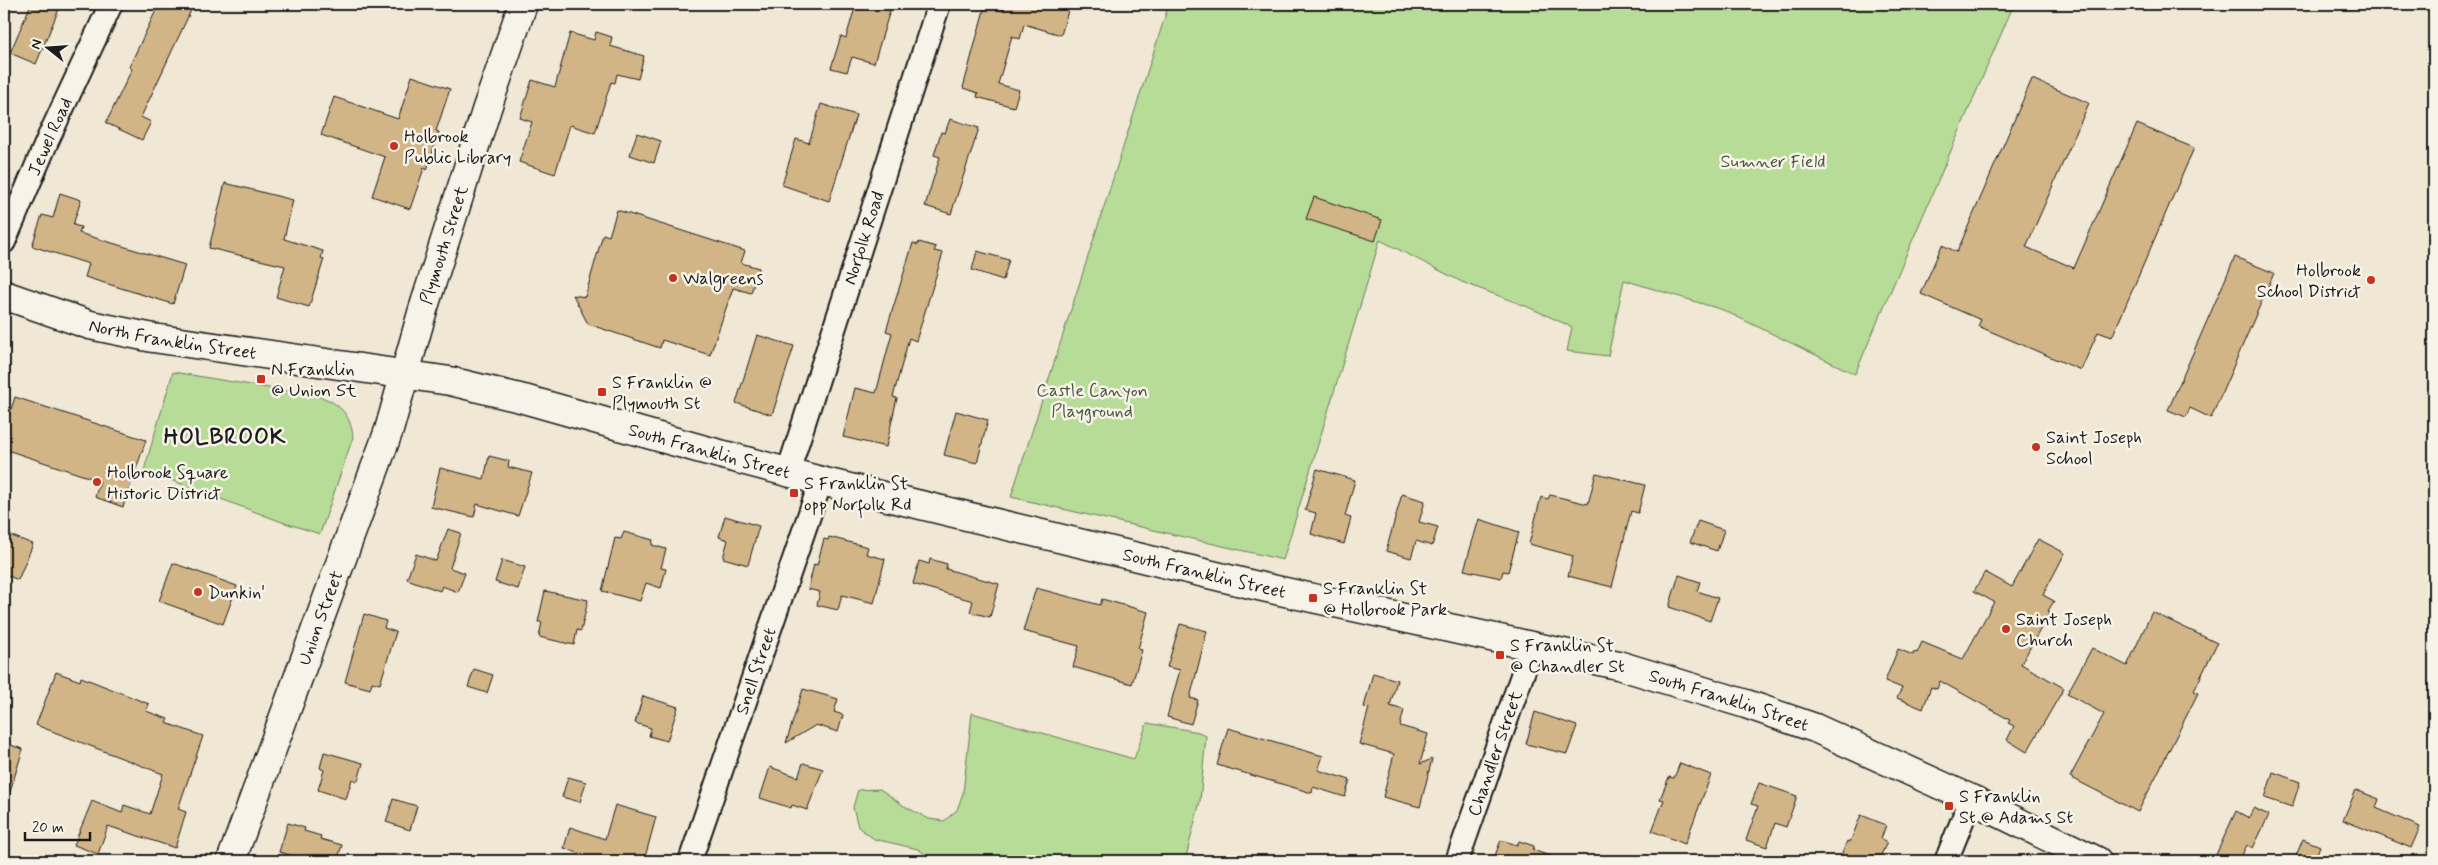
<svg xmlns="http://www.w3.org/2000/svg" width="2438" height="865" font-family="Mynerve,sans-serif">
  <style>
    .green { fill: #b7dc97; stroke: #6a7c5a }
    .building { fill: #d2b587; stroke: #1c1c1c }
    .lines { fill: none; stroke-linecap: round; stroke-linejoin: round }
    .minor-casing { stroke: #1c1c1c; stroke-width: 26 }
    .secondary-casing { stroke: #1c1c1c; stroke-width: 31 }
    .minor { stroke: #f7f3e8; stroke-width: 22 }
    .secondary { stroke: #f7f3e8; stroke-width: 28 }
    .poi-dot { fill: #c8321e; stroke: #f7f3e8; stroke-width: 2 }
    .labels { text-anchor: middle; stroke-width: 5; stroke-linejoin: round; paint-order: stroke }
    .street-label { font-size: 18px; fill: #1c1c1c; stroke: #f7f3e8 }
    .poi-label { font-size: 18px; fill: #1c1c1c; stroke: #f7f3e8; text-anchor: start }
    .park-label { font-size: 18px; fill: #4a5641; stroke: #f7f3e8 }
    .district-label { font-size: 22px; font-weight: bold; letter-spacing: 1px; fill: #1c1c1c; stroke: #f7f3e8 }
  </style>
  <rect width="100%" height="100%" fill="#f0e7d5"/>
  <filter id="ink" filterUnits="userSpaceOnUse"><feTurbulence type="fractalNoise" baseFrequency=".02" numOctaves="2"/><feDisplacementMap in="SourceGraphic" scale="10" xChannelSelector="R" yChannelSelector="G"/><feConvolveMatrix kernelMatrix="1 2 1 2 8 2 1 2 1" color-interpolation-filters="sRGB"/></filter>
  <g filter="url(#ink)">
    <!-- green -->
    <path class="green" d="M1169,4H2014L1855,374L1723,310L1624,280L1608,356L1567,351L1572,327L1528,307L1462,282L1380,240L1283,560L1011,497Z
      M173,372L317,396C338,401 351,415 353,437L320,534L282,522L144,470Z
      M972,713L1134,759L1147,723L1199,732L1206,736L1200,801L1185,861H934L918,849L874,839L858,827L853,807L858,790L880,789L904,806L929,819L944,821L957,810L963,793Z"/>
    <!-- building -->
    <path class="building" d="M31,4H61L36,64L10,53Z
      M159,4H194L141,117L151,122L142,140L106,123L132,69L129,67Z
      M856,4H892L874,63L852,57L847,72L831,68L841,36L846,38Z
      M1004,4H1070L1061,35L1024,24L1020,39L1012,36L998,84L1019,90L1014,107L977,97L978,93L963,88L985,6L1003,11Z
      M596,32L612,37L610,46L644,56L638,79L617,74L615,83L611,82L595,133L570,125L555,174L519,162L532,122L520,118L532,80L555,87L570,33L594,40Z
      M412,76L450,89L436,131L439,132L427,170L424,168L410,209L372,196L385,157L321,135L334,97L398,119Z
      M2032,79L2089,103L2026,247L2074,268L2137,124L2194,148L2112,337L2098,332L2081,370L1978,326L1981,320L1921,294L1942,245L1957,252Z
      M821,104L856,115L829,201L782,185L796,139L809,143Z
      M950,119L979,128L951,214L925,206L940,157L934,155L941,132L945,133Z
      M637,133L661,141L654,163L630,155Z
      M225,183L293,200L284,239L323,251L321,258L324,259L309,307L276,297L285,266L209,248Z
      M60,193L81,200L73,225L81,227L79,233L185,265L173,304L85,277L89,264L32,246L42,215L53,218Z
      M1314,197L1382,220L1375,241L1306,219Z
      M617,210L745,251L741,263L759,268L751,293L733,288L710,355L662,340L660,348L588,324L573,295L585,297L603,234L609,236Z
      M919,242L936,247L934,251L943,253L916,341L909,338L893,397L897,398L886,447L843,437L855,388L876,393L892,333L886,331L913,243L918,245Z
      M977,251L1009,260L1003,280L972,270Z
      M2235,257L2274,273L2211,418L2190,408L2186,417L2168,410Z
      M757,335L794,346L772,415L736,403Z
      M15,397L146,440L123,507L95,497L100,481L4,449V432Z
      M956,411L988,420L977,463L944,455Z
      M489,456L509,461L508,467L532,473L518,516L477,504L474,517L431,507L440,468L484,479Z
      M1317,469L1355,480L1345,516L1351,518L1344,544L1311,534L1316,513L1305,510Z
      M1596,473L1645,485L1638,513L1631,511L1612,587L1568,576L1573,556L1529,544L1541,497L1548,499L1550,495L1588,504Z
      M1402,494L1425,501L1419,522L1438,527L1432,546L1416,541L1411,558L1386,551Z
      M725,516L759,526L748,565L723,558L728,540L719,537Z
      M1479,519L1519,532L1508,572L1503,571L1501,578L1464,570Z
      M1698,521L1724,530L1717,551L1690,542Z
      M448,529L461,533L450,568L465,573L458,592L442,586L440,591L407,579L416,554L436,561Z
      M624,532L653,540L652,545L666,549L661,568L666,569L661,588L646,583L640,601L602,591L615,538L621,539Z
      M4,533L33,544L18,580L4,574Z
      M829,537L868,547L866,554L885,559L874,603L842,595L838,610L817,605L820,592L808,589L814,564L817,565L824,539L828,540Z
      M2038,539L2065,553L2043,595L2054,601L2048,611L2050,612L2021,664L2064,688L2027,752L2007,740L2014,726L2008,723L2010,720L1940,681L1937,689L1931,687L1923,709L1897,698L1902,688L1885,681L1898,649L1913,655L1914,652L1917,653L1922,642L1963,659L1994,602L1974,591L1985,572L2012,587Z
      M930,559L947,564L946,569L999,584L990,617L970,612L973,601L913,584L919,561L929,564Z
      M502,560L525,567L518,589L495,582Z
      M173,563L237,586L223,624L159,601Z
      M1679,575L1700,582L1697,591L1718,598L1710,621L1669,607Z
      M1036,588L1100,605L1102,599L1148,612L1138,649L1142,650L1132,684L1073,667L1079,646L1023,631Z
      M545,591L588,600L581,631L577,630L574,645L539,637L542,622H538Z
      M2152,612L2217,643L2194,691L2198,693L2138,812L2070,777L2104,714L2067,694L2092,648L2127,666Z
      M364,614L386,621L384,628L396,632L380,684L372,682L370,689L345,682Z
      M1180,624L1207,631L1190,698L1198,700L1191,724L1167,717L1180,670L1167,667Z
      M474,669L493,675L487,693L468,687Z
      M56,672L80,681L81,677L149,704L146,711L168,719L166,723L203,736L178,809L186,812L175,848L108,826L98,854L74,845L92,801L122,813L124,805L150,814L163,774L36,725Z
      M1373,673L1397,680L1390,706L1404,710L1400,726L1428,734L1420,764L1432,759L1420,807L1383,797L1394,754L1359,744L1369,708L1364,707Z
      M803,689L838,699L834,712L843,715L838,732L816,725L786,743Z
      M643,696L678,707L667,741L649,736L651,728L635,723Z
      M1535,712L1577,726L1567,754L1526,744Z
      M1228,728L1323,756L1318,770L1350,780L1345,797L1313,787L1312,793L1217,765Z
      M4,743L23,749L8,798H4Z
      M324,752L363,763L358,781L352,779L346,799L318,790L324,770L320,768Z
      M803,763L823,769L807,810L792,805L791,808L760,798L770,767L798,777Z
      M1680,763L1711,775L1685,844L1652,831L1664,800L1660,799L1669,777L1674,778Z
      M2273,772L2300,782L2292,807L2265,798Z
      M568,777L586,782L580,802L562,797Z
      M1759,783L1797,796L1786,827L1775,823L1767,847L1746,840L1758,806L1751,804Z
      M2356,790L2379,799L2376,808L2420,827L2411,848L2343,820Z
      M393,799L417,806L410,830L386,822Z
      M615,805L656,817L644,861H582L584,855L564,848L570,827L605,839Z
      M2253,808L2269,815L2253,848L2247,845L2239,861H2225L2215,857L2236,811L2249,818Z
      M1861,815L1886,825L1881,839L1887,842L1880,857L1875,856L1873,861H1839L1847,841L1850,842Z
      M288,823L305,828L304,831L321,836L320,839L342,845L337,861H312L279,852Z
      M2303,839L2320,846L2314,861H2294Z
      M1501,840L1517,845L1519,841L1534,846L1533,850L1556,858L1555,861H1493Z"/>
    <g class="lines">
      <defs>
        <g id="minor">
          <path id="s1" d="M4,242L48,139L111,4"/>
          <path id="s2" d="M788,472L939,4"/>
          <path id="s3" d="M690,861L821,481"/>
          <path id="s4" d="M1457,861L1532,647"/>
          <path d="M1946,861L1971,799"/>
        </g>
        <g id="secondary">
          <path id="s5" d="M4,295L90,325L153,338L450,381L524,399L701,449L821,481L1258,586L1618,665L1746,704L1815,728L1971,799L2097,861"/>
          <path id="s6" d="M231,861L389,430L422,313L487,108L523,4"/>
        </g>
      </defs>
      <!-- minor casing -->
      <use href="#minor" class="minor-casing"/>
      <!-- secondary casing -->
      <use href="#secondary" class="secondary-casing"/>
      <!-- minor -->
      <use href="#minor" class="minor"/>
      <!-- secondary -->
      <use href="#secondary" class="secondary"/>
    </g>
  </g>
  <!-- markers -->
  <g class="poi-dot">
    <circle cx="394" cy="146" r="5"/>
    <circle cx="673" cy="278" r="5"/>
    <circle cx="2371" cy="280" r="5"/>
    <rect x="256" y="374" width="10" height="10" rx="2.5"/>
    <rect x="597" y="387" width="10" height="10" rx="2.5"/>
    <circle cx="2036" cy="447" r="5"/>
    <circle cx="97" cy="482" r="5"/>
    <rect x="789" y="488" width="10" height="10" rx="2.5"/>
    <circle cx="198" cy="592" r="5"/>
    <rect x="1308" y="593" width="10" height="10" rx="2.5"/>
    <circle cx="2006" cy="629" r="5"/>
    <rect x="1495" y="650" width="10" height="10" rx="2.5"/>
    <rect x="1944" y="801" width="10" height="10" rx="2.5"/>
  </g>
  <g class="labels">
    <!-- street labels -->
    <g class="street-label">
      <text dy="6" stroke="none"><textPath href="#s1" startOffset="115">Jewel Road</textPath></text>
      <text dy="6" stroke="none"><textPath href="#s2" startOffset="246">Norfolk Road</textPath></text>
      <text dy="6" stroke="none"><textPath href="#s6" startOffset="652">Plymouth Street</textPath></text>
      <text dy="6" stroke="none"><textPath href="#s5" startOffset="175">North Franklin Street</textPath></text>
      <text dy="6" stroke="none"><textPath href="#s5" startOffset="724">South Franklin Street</textPath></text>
      <text dy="6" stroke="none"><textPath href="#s5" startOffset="1234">South Franklin Street</textPath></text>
      <text dy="6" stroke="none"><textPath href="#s6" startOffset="259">Union Street</textPath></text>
      <text dy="6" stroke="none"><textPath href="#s3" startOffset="201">Snell Street</textPath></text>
      <text dy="6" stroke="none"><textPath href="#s5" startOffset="1774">South Franklin Street</textPath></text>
      <text dy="6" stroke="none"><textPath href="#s4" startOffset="114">Chandler Street</textPath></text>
    </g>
    <!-- poi labels -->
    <g class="poi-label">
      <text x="404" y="142">Holbrook<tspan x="404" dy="21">Public Library</tspan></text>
      <text x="2361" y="276" text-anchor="end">Holbrook<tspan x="2361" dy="21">School District</tspan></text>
      <text x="683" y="284">Walgreens</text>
      <text x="271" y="375">N Franklin<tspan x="271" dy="21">@ Union St</tspan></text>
      <text x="612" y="388">S Franklin @<tspan x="612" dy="21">Plymouth St</tspan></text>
      <text x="2046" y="443">Saint Joseph<tspan x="2046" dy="21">School</tspan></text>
      <text x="107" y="478">Holbrook Square<tspan x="107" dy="21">Historic District</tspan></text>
      <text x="804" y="489">S Franklin St<tspan x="804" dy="21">opp Norfolk Rd</tspan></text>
      <text x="1323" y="594">S Franklin St<tspan x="1323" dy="21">@ Holbrook Park</tspan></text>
      <text x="208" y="598">Dunkin'</text>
      <text x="2016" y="625">Saint Joseph<tspan x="2016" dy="21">Church</tspan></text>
      <text x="1510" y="651">S Franklin St<tspan x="1510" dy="21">@ Chandler St</tspan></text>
      <text x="1959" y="802">S Franklin<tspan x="1959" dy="21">St @ Adams St</tspan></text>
    </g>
    <!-- park labels -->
    <g class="park-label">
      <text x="1773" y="167">Sumner Field</text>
      <text x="1092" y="396">Castle Canyon<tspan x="1092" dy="21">Playground</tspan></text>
    </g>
    <!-- district labels -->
    <g class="district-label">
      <text x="225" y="444">HOLBROOK</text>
    </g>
  </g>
  <!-- margin -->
  <rect width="2438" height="865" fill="none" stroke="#f7f3e8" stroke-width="20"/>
  <rect x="10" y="10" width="2418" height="845" fill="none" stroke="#1c1c1c" stroke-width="2" filter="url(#ink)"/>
  <!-- north arrow -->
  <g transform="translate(48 48) rotate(287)" stroke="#f7f3e8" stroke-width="4" paint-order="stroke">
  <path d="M0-4L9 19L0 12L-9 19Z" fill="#1c1c1c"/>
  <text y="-8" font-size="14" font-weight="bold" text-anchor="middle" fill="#1c1c1c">N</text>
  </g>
  <!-- scale -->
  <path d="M25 832v8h65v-8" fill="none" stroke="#1c1c1c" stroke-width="2.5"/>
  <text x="32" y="832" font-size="15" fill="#1c1c1c" stroke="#f7f3e8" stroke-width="4" paint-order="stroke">20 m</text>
</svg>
